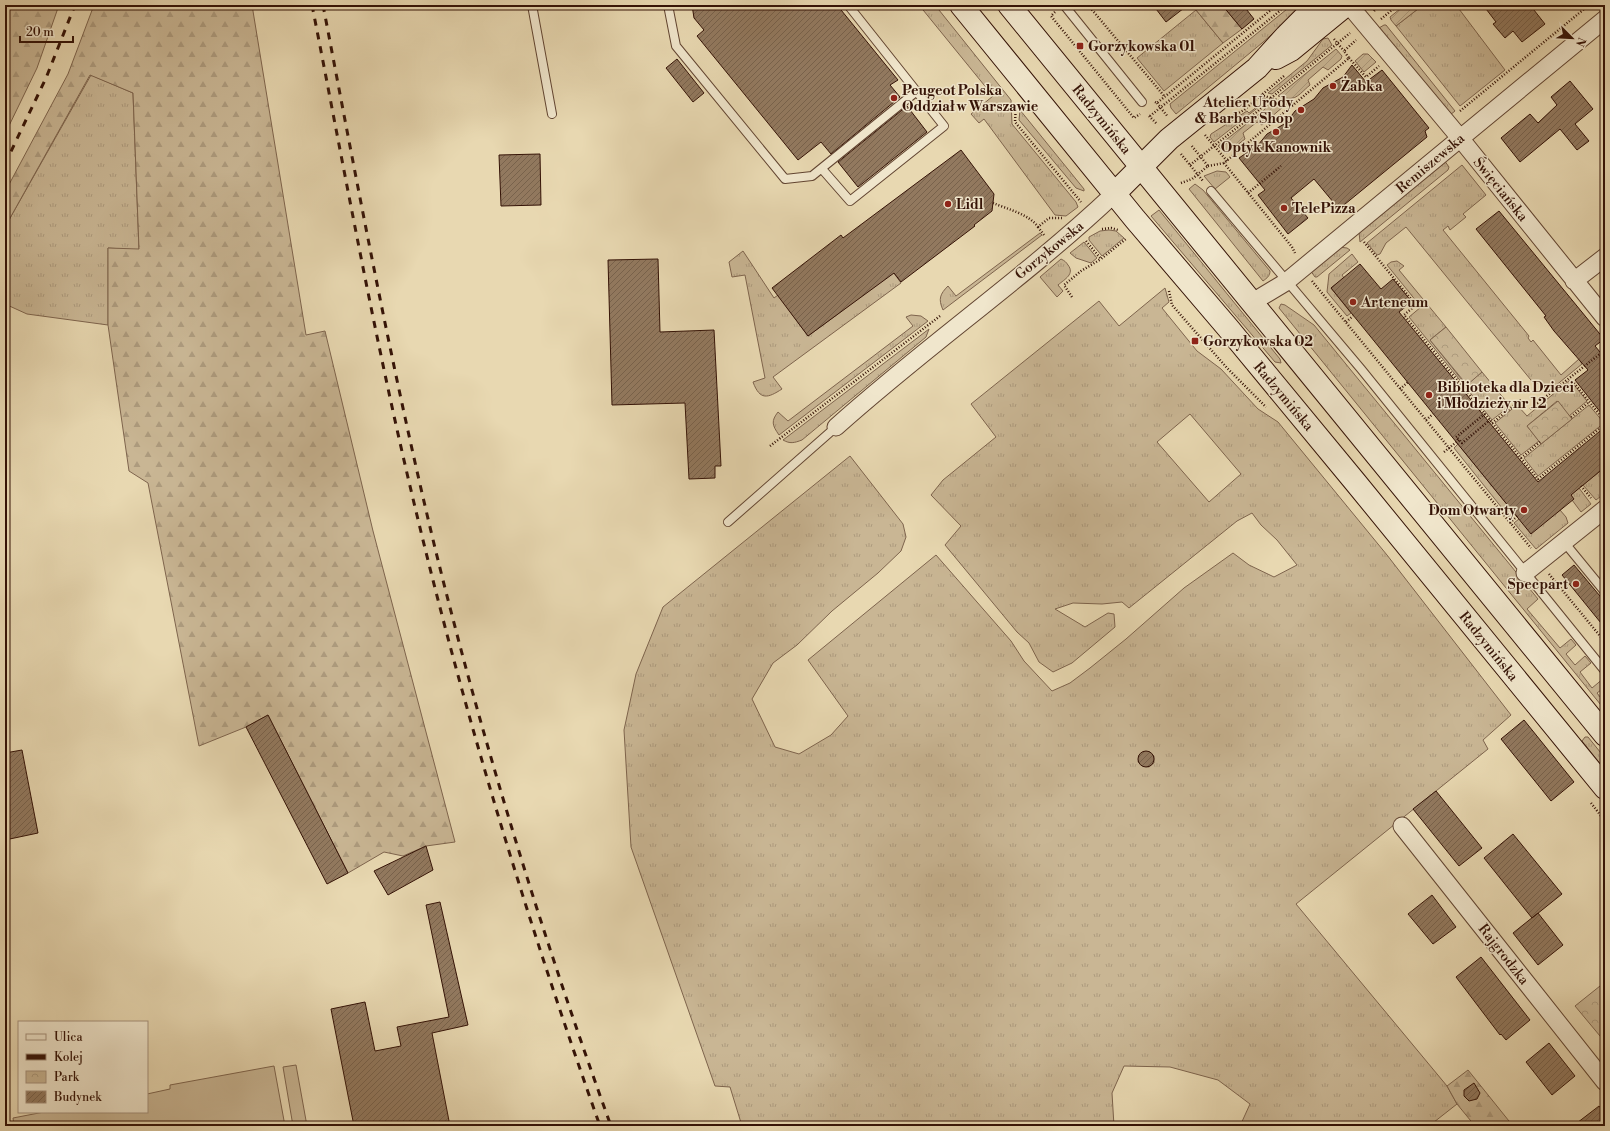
<svg xmlns="http://www.w3.org/2000/svg" width="1610" height="1131" font-family="'Libre Bodoni',serif">
  <style>
    .grass { fill: url(#grass-tufts); stroke: #7e644d; fill-rule: evenodd }
    .forest { fill: url(#forest-firs); stroke: #7e644d }
    .park { fill: url(#park-crowns); stroke: #7e644d }
    .garden { fill: url(#garden-furrows); stroke: #7e644d }
    .pitch { fill: #c9b694; stroke: #7e644d }
    .building { fill: url(#building-hatch); stroke: #341206 }
    .lines { fill: none; stroke-linecap: round; stroke-linejoin: round }
    .lane-casing { stroke: #614431; stroke-width: 10 }
    .street-casing { stroke: #614431; stroke-width: 19 }
    .secondary-casing { stroke: #341206; stroke-width: 24 }
    .path { stroke: #341206; stroke-width: 2.5; stroke-dasharray: 1 2; stroke-linecap: butt }
    .lane { stroke: #f0e6cc; stroke-width: 8 }
    .street { stroke: #f0e6cc; stroke-width: 17 }
    .secondary { stroke: #f0e6cc; stroke-width: 22 }
    .rail { stroke: #341206; stroke-width: 3; stroke-dasharray: 7 7; stroke-linecap: butt }
    .poi-dot { fill: #8f2418; stroke: #f0e6cc; stroke-width: 1.5 }
    .labels { text-anchor: middle; stroke-width: 3; stroke-linejoin: round; paint-order: stroke }
    .poi-label { font-size: 14px; font-weight: bold; fill: #341206; stroke: #f0e6cc; text-anchor: start }
    .street-label { font-size: 14px; fill: #341206; stroke: #f0e6cc }
  </style>
  <defs>
    <pattern id="grass-tufts" width="24" height="20" patternUnits="userSpaceOnUse"><rect width="24" height="20" fill="#c9b694"/><path d="M3 7l-1-3M5 7V3M7 7l1-3M15 17l-1-3M17 17v-4M19 17l1-3" fill="none" stroke="#ad9b7e"/></pattern>
    <pattern id="forest-firs" width="22" height="20" patternUnits="userSpaceOnUse"><rect width="22" height="20" fill="#c9b694"/><path d="M5 1l3.5 6h-7zM16 11l3.5 6h-7z" fill="#ad9b7e"/></pattern>
    <pattern id="park-crowns" width="20" height="18" patternUnits="userSpaceOnUse"><rect width="20" height="18" fill="#c9b694"/><path d="M2 6a3 3 0 1 1 6 0M12 15a3 3 0 1 1 6 0" fill="none" stroke="#ad9b7e"/></pattern>
    <pattern id="garden-furrows" width="10" height="10" patternUnits="userSpaceOnUse"><rect width="10" height="10" fill="#c9b694"/><path d="M-1 1l2-2M0 10L10 0M9 11l2-2" fill="none" stroke="#ad9b7e"/></pattern>
    <pattern id="building-hatch" width="6" height="6" patternUnits="userSpaceOnUse"><rect width="6" height="6" fill="#92795f"/><path d="M-1 1l2-2M0 6l6-6M5 7l2-2" fill="none" stroke="#78624c"/></pattern>
  </defs>
  <rect width="100%" height="100%" fill="#e8d8b1"/>
  <filter id="stains"><feTurbulence type="fractalNoise" baseFrequency=".005" numOctaves="4"/><feColorMatrix values="0 0 0 0 .2 0 0 0 0 .09 0 0 0 0 .02 0 0 0 .5 -.17"/></filter>
  <radialGradient id="worn" r=".72"><stop offset=".6" stop-color="#630" stop-opacity="0"/><stop offset="1" stop-color="#630" stop-opacity=".3"/></radialGradient>
  <!-- grass -->
  <path class="grass" d="M919,5H935L1011,100L1012,124L1076,202L1078,207L1066,216L1055,215L984,119L979,123L971,114L993,96Z
    M1292,5H1299L1302,8L1262,43L1176,114L1171,108L1170,104Z
    M1423,5H1456L1505,70L1460,106L1396,26Z
    M1196,10L1223,43L1164,91L1137,58Z
    M1384,25H1386L1455,111L1450,115L1379,28Z
    M1328,38L1332,45L1272,94L1268,93L1307,61L1323,39Z
    M91,75L133,93L139,250L108,248V325L27,314L5,304V227Z
    M1263,98L1266,99L1260,106L1214,142L1210,137L1211,134L1247,111L1249,113L1263,102L1261,100Z
    M1020,110L1084,189V191L1076,188L1019,120Z
    M1444,160L1449,167L1448,170L1360,242L1359,232Z
    M1462,165L1486,195L1463,214L1466,217L1450,230L1448,226L1443,230L1529,336L1528,338L1531,342L1533,340L1561,375L1579,359L1582,364L1549,391L1540,381L1535,385L1406,227L1386,243L1380,254L1377,255L1367,243Z
    M1217,171L1226,172L1230,177L1215,189L1204,176Z
    M1195,184L1203,190L1270,271C1270,276 1267,278 1263,281L1189,189Z
    M1159,210L1280,359L1281,363L1275,362L1151,216Z
    M1109,230L1116,231L1124,238L1102,256L1089,240V237L1100,231Z
    M1040,233L1042,235L943,310C938,299 940,294 948,286L956,296Z
    M1084,242L1097,258L1091,263L1076,258L1070,253Z
    M1339,247L1347,248L1350,250L1317,277H1315L1310,270Z
    M743,251L774,298L778,295L808,336L878,284L888,265L901,283L773,377L782,389C768,398 760,401 753,382L765,378L745,275L732,277L729,262Z
    M1352,254L1358,262L1342,275L1344,278L1331,288L1351,313L1347,316L1327,292L1329,274Z
    M1061,259C1065,261 1066,262 1068,265C1075,274 1065,279 1058,285L1063,291L1057,297L1040,277Z
    M1397,261L1404,266L1399,270L1446,327L1430,340L1466,385L1482,372L1510,406L1492,420L1409,317L1421,307L1387,265L1391,262Z
    M1165,288L1169,302L1162,308L1197,351L1221,369L1258,409L1278,422L1387,555L1511,715L1483,740L1488,749L1296,904L1447,1086L1457,1104L1429,1126H1240L1250,1104L1218,1080L1170,1067L1124,1066L1112,1093L1114,1126H742L730,1087L715,1086L631,847L624,730L636,674L663,607L850,456L903,524L906,537L901,551L878,573L832,611L797,645L773,663L752,699L775,747L799,754L831,735L848,716L808,660L936,555L1011,641L1024,661L1052,691L1070,683L1090,668L1126,639L1184,588L1233,553L1249,565L1274,577L1297,565L1277,540L1261,525L1252,513L1237,521L1129,608L1122,602L1102,604L1073,603L1055,609L1085,627L1108,613L1114,614L1115,627L1072,663L1053,672L1039,662L1029,643L1017,632L945,545L961,526L931,495L943,480L996,437L971,404L1099,301L1119,326ZM1190,414L1241,474L1209,502L1157,442ZM1144,752H1150L1154,756V763L1149,767L1143,766L1138,762L1139,755Z
    M1281,304L1285,305L1314,325L1538,599L1527,609L1560,648L1571,639L1576,645L1566,654L1575,665L1585,656L1591,663L1580,672L1592,688L1604,678L1605,687L1597,693L1605,703V710L1279,308Z
    M911,315L921,316L928,321L779,435C772,425 771,421 778,412L788,421L913,326L906,317Z
    M929,329L926,337L802,440C794,443 790,444 783,440Z
    M1570,380L1587,401L1569,416L1557,401L1527,426L1539,441L1521,455L1495,423L1517,405L1527,416Z
    M1589,405L1604,423L1538,476L1524,458Z
    M1458,444L1515,514L1510,518L1454,448Z
    M1604,468L1605,493L1596,500L1583,485Z
    M1579,488L1591,504L1581,512L1572,500L1571,495Z
    M1560,510L1566,517L1568,523L1536,549L1514,523L1519,519Z
    M1585,737H1588L1605,758V770L1582,741Z"/>
  <!-- forest -->
  <path class="forest" d="M5,5H59L37,68L5,134Z
    M94,5H252L306,335L325,331L373,531L455,842L426,846L403,856L384,852L348,873L268,715L246,727L199,746L148,483L129,471L108,325V248L139,249L133,93L90,75L5,227V192L68,74Z
    M1202,5H1222L1242,29L1223,43L1196,10Z
    M1468,1070L1513,1126H1475L1457,1104L1447,1086Z"/>
  <!-- park -->
  <path class="park" d="M1446,327L1482,372L1467,385L1430,340Z
    M1558,401L1572,419L1541,444L1527,426Z
    M1605,982V1042L1575,1006Z"/>
  <!-- garden -->
  <path class="garden" d="M1405,5H1423L1396,26L1391,20L1390,17Z
    M1336,49L1342,56L1341,59L1328,70L1323,67L1308,80L1310,85C1297,96 1296,102 1278,96Z
    M1363,54H1368L1376,62L1364,72L1355,61Z
    M1272,101L1284,104V106L1262,125L1257,122L1243,133L1245,139L1227,153L1224,152L1218,146L1263,111Z"/>
  <!-- pitch -->
  <path class="pitch" d="M296,1065L307,1126H293L283,1067Z
    M274,1066L285,1126H14L13,1118L44,1112H147V1094L170,1089V1085Z"/>
  <!-- building -->
  <path class="building" d="M692,5H837L898,80L890,85L900,97L831,154L821,142L798,160L697,36L704,30L694,18Z
    M1153,5H1188L1166,22Z
    M1222,5H1243L1254,19L1242,29Z
    M1483,5H1530L1545,24L1522,42L1513,31L1505,38L1493,24L1496,22Z
    M677,59L704,93L693,102L666,68Z
    M1352,65L1366,82L1382,70L1429,128L1425,131L1427,137L1339,209L1314,179L1291,198L1308,218L1288,234L1258,195L1265,190L1239,158L1258,145L1267,134L1286,123L1295,111L1314,99L1323,88L1343,77Z
    M1570,81L1593,109L1575,124L1589,141L1577,150L1560,129L1520,162L1501,138L1530,114L1538,123L1557,105L1551,97Z
    M907,106L927,132L858,187L838,162Z
    M961,150L994,194L992,211L974,225L975,226L901,282L894,273L808,336L772,288L841,235L843,238Z
    M540,154L541,205L501,206L499,155Z
    M1499,211L1604,339L1595,346L1605,358V418L1575,380L1588,370L1554,331L1544,317L1546,316L1476,229Z
    M658,259L660,332L714,330L721,466H715V478L689,479L685,403L612,405L608,260Z
    M1360,264L1381,289L1393,279L1412,302L1399,312L1538,482L1605,427V467L1571,495L1574,499L1531,534L1331,288Z
    M1574,565L1605,602V628L1562,575Z
    M268,715L348,873L327,884L246,727Z
    M1524,720L1574,782L1551,801L1501,739Z
    M22,750L38,833L5,840V753Z
    M1138 759a8 8 0 1 1 16 0a8 8 0 1 1-16 0Z
    M1436,791L1482,848L1459,866L1413,809Z
    M1513,834L1562,894L1532,918L1484,858Z
    M426,846L433,870L388,895L374,871Z
    M1432,895L1456,927L1433,944L1408,914Z
    M440,902L468,1025L432,1033L450,1126H354L331,1009L365,1002L375,1051L401,1046L397,1027L449,1017L426,905Z
    M1538,913L1563,945L1538,965L1513,933Z
    M1481,957L1530,1020L1506,1040L1501,1034L1500,1035L1456,977Z
    M1549,1043L1575,1076L1552,1095L1526,1062Z
    M1474,1083L1480,1093L1477,1099L1469,1101L1464,1096V1090Z
    M1599,1106L1605,1113V1126H1573Z"/>
  <g class="lines">
    <defs>
      <path id="lane" d="M532,5L552,114
        M668,5L676,46L785,179L812,176L917,91
        M1064,5L1142,102
        M822,169L850,201L944,126L848,5
        M1211,191L1361,369L1605,671
        M728,522L836,427
        M1564,542L1605,592"/>
      <path id="street" d="M1349,5L1460,138L1605,318
        M1574,281L1605,257
        M1251,303L1286,282L1605,19
        M836,427C926,346 1026,277 1114,194
        M1525,573L1605,509
        M1402,826L1605,1082"/>
      <path id="secondary" d="M961,5L1135,219L1228,328L1356,483L1605,788
        M1009,5L1605,735
        M1276,58L1291,50L1346,5
        M1114,194L1169,139L1257,68L1286,36L1317,5"/>
    </defs>
    <!-- lane casing -->
    <use href="#lane" class="lane-casing"/>
    <!-- street casing -->
    <use href="#street" class="street-casing"/>
    <!-- secondary casing -->
    <use href="#secondary" class="secondary-casing"/>
    <!-- path -->
    <path class="path" d="M1088,5L1165,97
      M1374,11L1379,5
      M1055,12L1051,16L1134,118L1140,114
      M1381,19L1398,5
      M1334,39L1344,51
      M1349,58L1366,77L1379,66
      M1261,95L1293,105
      M1155,102L1157,103L1277,5
      M1157,103L1168,117
      M1016,105L1015,122L1081,202
      M1460,111L1589,5
      M1149,116L1157,124
      M1150,116L1281,10
      M1226,120L1244,110L1284,76
      M1205,135L1227,161
      M1181,154L1203,181
      M1224,163L1292,247L1295,253
      M1190,165L1258,111L1271,98L1350,33
      M1208,166L1224,163L1349,58L1344,51L1356,40
      M1181,183L1192,179L1208,166L1191,145
      M1248,193L1281,166
      M993,203C1007,209 1029,214 1038,227L1049,218H1062
      M1038,227L1044,235
      M1102,229L1111,228L1118,230
      M1086,241L1101,259L1127,238
      M1364,242L1416,305L1404,315L1538,479L1605,424
      M1312,281L1531,548
      M1601,286L1605,283
      M1169,291L1172,305L1227,368L1266,407
      M1072,297L1064,285L1081,271L1101,259
      M1346,322L1353,316
      M1574,383L1605,421
      M1400,389L1408,382
      M1530,409L1605,350
      M1485,414L1456,437L1462,443L1490,420
      M1571,417L1589,402
      M1426,420L1433,414
      M1492,423L1522,399
      M770,446L940,316
      M1444,452L1459,440
      M1521,458L1540,442
      M1581,486L1591,498
      M1510,523L1517,516
      M1549,574L1605,642
      M1591,803L1605,821"/>
    <!-- lane -->
    <use href="#lane" class="lane"/>
    <!-- street -->
    <use href="#street" class="street"/>
    <!-- secondary -->
    <use href="#secondary" class="secondary"/>
    <!-- rail -->
    <path class="rail" d="M312,5C345,173 375,341 415,507C465,717 528,923 600,1126
      M323,5C358,188 392,371 436,552C484,747 543,938 611,1126
      M5,164L46,78L75,5"/>
  </g>
  <!-- markers -->
  <g class="poi-dot">
    <rect x="1076" y="42" width="8" height="8" rx="2"/>
    <circle cx="1333" cy="86" r="4"/>
    <circle cx="894" cy="98" r="4"/>
    <circle cx="1301" cy="110" r="4"/>
    <circle cx="1276" cy="132" r="4"/>
    <circle cx="948" cy="204" r="4"/>
    <circle cx="1284" cy="208" r="4"/>
    <circle cx="1353" cy="302" r="4"/>
    <rect x="1191" y="337" width="8" height="8" rx="2"/>
    <circle cx="1429" cy="395" r="4"/>
    <circle cx="1524" cy="510" r="4"/>
    <circle cx="1576" cy="584" r="4"/>
  </g>
  <g class="labels">
    <!-- poi labels -->
    <g class="poi-label">
      <text x="1088" y="51">Gorzykowska 01</text>
      <text x="1341" y="91">Żabka</text>
      <text x="902" y="95">Peugeot Polska<tspan x="902" dy="16">Oddział w Warszawie</tspan></text>
      <text x="1293" y="107" text-anchor="end">Atelier Urody<tspan x="1293" dy="16">&amp; Barber Shop</tspan></text>
      <text x="1276" y="152" text-anchor="middle">Optyk Kanownik</text>
      <text x="956" y="209">Lidl</text>
      <text x="1292" y="213">TelePizza</text>
      <text x="1361" y="307">Arteneum</text>
      <text x="1203" y="346">Gorzykowska 02</text>
      <text x="1437" y="392">Biblioteka dla Dzieci<tspan x="1437" dy="16">i Młodzieży nr 12</tspan></text>
      <text x="1516" y="515" text-anchor="end">Dom Otwarty</text>
      <text x="1568" y="589" text-anchor="end">Specpart</text>
    </g>
    <!-- street labels -->
    <g class="street-label">
      <text transform="translate(1102 119) rotate(51)" y="5">Radzymińska</text>
      <text transform="translate(1430 163) rotate(-40)" y="5">Remiszewska</text>
      <text transform="translate(1501 189) rotate(51)" y="5">Święciańska</text>
      <text transform="translate(1049 250) rotate(-39)" y="5">Gorzykowska</text>
      <text transform="translate(1284 396) rotate(50)" y="5">Radzymińska</text>
      <text transform="translate(1489 646) rotate(51)" y="5">Radzymińska</text>
      <text transform="translate(1504 954) rotate(52)" y="5">Rajgrodzka</text>
    </g>
  </g>
  <!-- margin -->
  <rect width="1610" height="1131" fill="none" stroke="#e8d8b1" stroke-width="20"/>
  <rect x="6" y="6" width="1598" height="1119" fill="none" stroke="#341206" stroke-width="2"/>
  <rect x="10" y="10" width="1590" height="1111" fill="none" stroke="#341206"/>
  <!-- legend -->
  <rect x="18" y="1021" width="130" height="92" fill="#f0e6cc" stroke="#a5917d"/>
  <rect x="26" y="1034" width="20" height="6" fill="#f0e6cc" stroke="#a5917d"/>
  <text x="54" y="1041" font-size="12" fill="#341206">Ulica</text>
  <rect x="26" y="1054" width="20" height="6" fill="#341206" stroke="#a5917d"/>
  <text x="54" y="1061" font-size="12" fill="#341206">Kolej</text>
  <rect x="26" y="1071" width="20" height="12" fill="url(#park-crowns)" stroke="#a5917d"/>
  <text x="54" y="1081" font-size="12" fill="#341206">Park</text>
  <rect x="26" y="1091" width="20" height="12" fill="url(#building-hatch)" stroke="#a5917d"/>
  <text x="54" y="1101" font-size="12" fill="#341206">Budynek</text>
  <!-- north arrow -->
  <g transform="translate(1572 38) rotate(114)" stroke="#f0e6cc" stroke-width="3" paint-order="stroke">
  <path d="M0-3L7 15L0 10L-7 15Z" fill="#341206"/>
  <text y="-6" font-size="11" font-weight="bold" text-anchor="middle" fill="#341206">N</text>
  </g>
  <!-- scale -->
  <path d="M20 36v6h53v-6" fill="none" stroke="#341206" stroke-width="2"/>
  <text x="26" y="36" font-size="12" fill="#341206" stroke="#f0e6cc" stroke-width="3" paint-order="stroke">20 m</text>
  <rect width="100%" height="100%" filter="url(#stains)"/>
  <rect width="100%" height="100%" fill="url(#worn)"/>
</svg>
